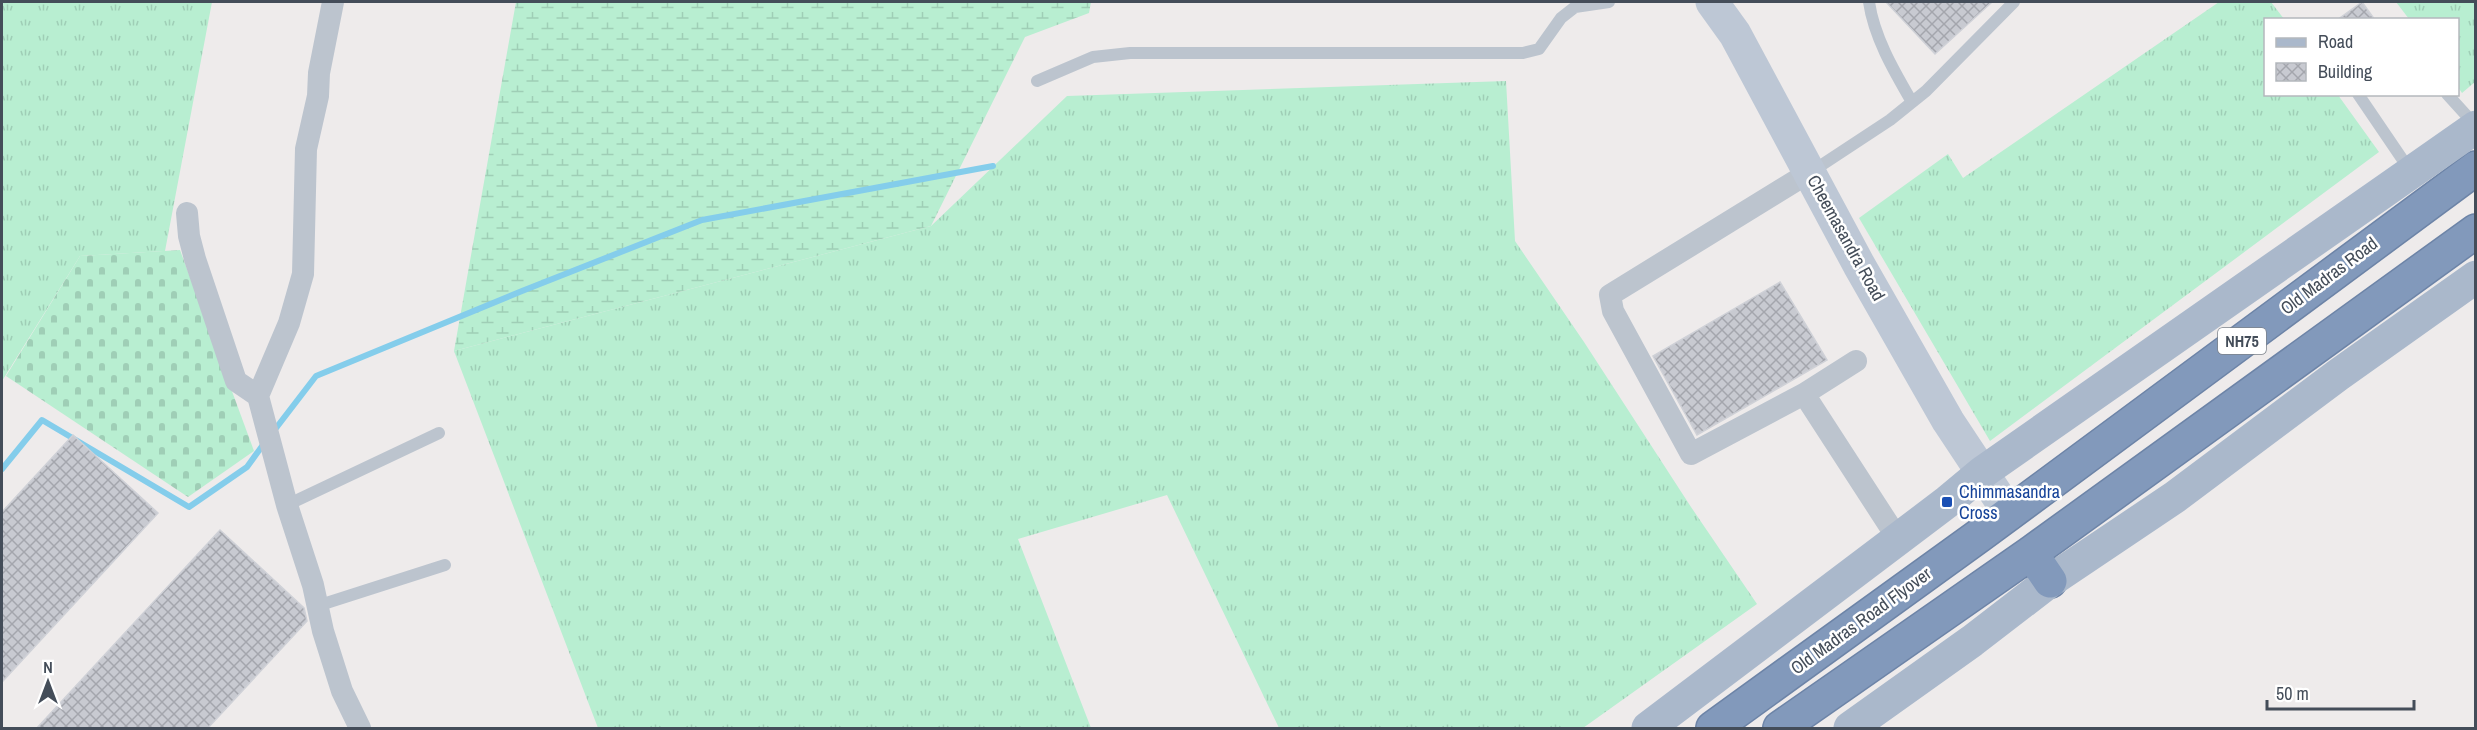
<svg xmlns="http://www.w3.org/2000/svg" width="2477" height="730" font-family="'Archivo Narrow',sans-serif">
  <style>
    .grass { fill: url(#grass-tufts) }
    .wetland { fill: url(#wetland-marsh) }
    .cemetery { fill: url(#cemetery-stones) }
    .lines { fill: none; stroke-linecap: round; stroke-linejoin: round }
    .stream { stroke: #84cdeb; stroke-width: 6 }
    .building { fill: url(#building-cross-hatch); stroke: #cfd1d7; stroke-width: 1.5 }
    .highway-casing { stroke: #6d84a7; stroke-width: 36 }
    .lane { stroke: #bcc4ce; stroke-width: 12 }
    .street { stroke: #bcc4ce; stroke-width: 22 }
    .secondary { stroke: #bdc7d5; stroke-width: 33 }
    .primary { stroke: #aab8cb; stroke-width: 33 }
    .highway { stroke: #8299bb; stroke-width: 33 }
    .transit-dot { fill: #1a4fb4; stroke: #fff; stroke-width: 2 }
    .labels { text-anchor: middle; stroke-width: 5; stroke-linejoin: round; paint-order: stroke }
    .shield { fill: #fff; stroke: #7c828b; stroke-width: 1.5 }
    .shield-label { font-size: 16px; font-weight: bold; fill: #444d59 }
    .street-label { font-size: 18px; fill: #444d59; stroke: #fff }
    .transit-label { font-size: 18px; fill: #164399; stroke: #fff; text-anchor: start }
  </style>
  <defs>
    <pattern id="grass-tufts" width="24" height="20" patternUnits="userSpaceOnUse" patternTransform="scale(1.5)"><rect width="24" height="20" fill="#b8eed1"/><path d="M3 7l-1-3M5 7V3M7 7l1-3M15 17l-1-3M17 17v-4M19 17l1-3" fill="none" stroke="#9fceb6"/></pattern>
    <pattern id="wetland-marsh" width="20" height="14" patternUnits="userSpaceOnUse" patternTransform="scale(1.5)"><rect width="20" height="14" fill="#b8eed1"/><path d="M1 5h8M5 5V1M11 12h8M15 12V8" fill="none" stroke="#9fceb6"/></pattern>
    <pattern id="cemetery-stones" width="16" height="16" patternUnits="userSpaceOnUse" patternTransform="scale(1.5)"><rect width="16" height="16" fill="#b8eed1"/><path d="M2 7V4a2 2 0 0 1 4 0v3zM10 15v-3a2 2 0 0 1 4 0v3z" fill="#9fceb6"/></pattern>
    <pattern id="building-cross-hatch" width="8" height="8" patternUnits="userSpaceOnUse" patternTransform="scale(1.5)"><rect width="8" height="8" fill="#c8cad1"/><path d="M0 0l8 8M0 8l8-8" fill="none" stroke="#a4a6ad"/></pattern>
  </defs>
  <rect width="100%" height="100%" fill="#eeebeb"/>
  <!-- grass -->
  <path class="grass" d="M2,2H212L165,251L80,256L2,381Z
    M2219,2H2271L2284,19L2266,20V94L2338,95L2379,152L1990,441L1859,218L1948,154L1963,178Z
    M2396,2H2475V82L2462,93L2458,87V20L2409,19Z
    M1506,81L1515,241L1584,342L1691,507L1757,604L1583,728H1279L1167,495L1018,539L1091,728H598L454,351L931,226L1067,96Z"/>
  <!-- wetland -->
  <path class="wetland" d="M516,2H1091L1089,13L1025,37L931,226L454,351Z"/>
  <!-- cemetery -->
  <path class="cemetery" d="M180,250L254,451L188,497L6,376L80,256Z"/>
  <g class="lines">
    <!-- stream -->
    <path class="stream" d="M273,432L316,376L522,291L702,220L993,166
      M2,469L42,420L189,507L247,467L265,442"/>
  </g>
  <!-- building -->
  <path class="building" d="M1886,2H1992L1935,54Z
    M2362,2L2375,20H2337Z
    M1780,282L1827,360L1697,435L1653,356Z
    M73,435L158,513L2,682V512Z
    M220,530L304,608L307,621L207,729H36Z"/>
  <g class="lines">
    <defs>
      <path id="highway" d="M2031,553L2050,581
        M1713,728L1980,535L2476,168
        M1780,728L2031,553L2476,231"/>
    </defs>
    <!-- highway casing -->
    <use href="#highway" class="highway-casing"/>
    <!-- lane -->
    <path class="lane" d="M1869,2C1874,37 1894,71 1912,102
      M1037,81L1093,57L1130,53H1523L1539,49L1561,18L1575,7L1609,2
      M2358,94L2411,172
      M2447,94L2476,126
      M1811,172L1890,120L1926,91L2014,2
      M287,505L439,433
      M317,606L445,565"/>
    <!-- street -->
    <path class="street" d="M1810,172L1610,295L1613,311L1691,454L1804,394L1898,539
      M187,213L189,236L195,259L236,381L258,396L287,505L313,585L323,631L342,691L360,728
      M1804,394L1856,361
      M258,396L289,323L303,274L306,149L318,96L319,73L333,2"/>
    <!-- secondary -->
    <path class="secondary" d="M1712,2L1735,34L1859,265L1948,421L2009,513"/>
    <!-- primary -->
    <path class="primary" d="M1648,728L1947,502L1983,472L2476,127
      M1850,728L1972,641L2050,581L2175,497L2338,375L2476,277"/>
    <!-- highway -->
    <use href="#highway" class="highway"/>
  </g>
  <!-- markers -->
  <rect class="transit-dot" x="1941" y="496" width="12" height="12" rx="3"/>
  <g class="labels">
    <!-- shield labels -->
    <rect class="shield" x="2218" y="328" width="48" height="26" rx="4.5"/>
    <g class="shield-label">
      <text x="2242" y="347">NH75</text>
    </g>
    <!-- street labels -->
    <g class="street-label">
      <text transform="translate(1846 238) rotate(61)" y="6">Cheemasandra Road</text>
      <text transform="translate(2329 276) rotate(-37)" y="6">Old Madras Road</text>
      <text transform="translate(1861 621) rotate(-36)" y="6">Old Madras Road Flyover</text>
    </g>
    <!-- transit labels -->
    <g class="transit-label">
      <text x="1959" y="498">Chimmasandra<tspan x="1959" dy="21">Cross</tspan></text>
    </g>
  </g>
  <!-- border -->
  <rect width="2477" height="730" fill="none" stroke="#444d59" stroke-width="6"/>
  <!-- legend -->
  <rect x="2264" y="18" width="195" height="78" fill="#ffffff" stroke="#b4b8bd" stroke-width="1.5"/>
  <rect x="2276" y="38" width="30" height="9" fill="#aab8cb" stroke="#b4b8bd" stroke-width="1.5"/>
  <text x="2318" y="48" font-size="18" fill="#444d59">Road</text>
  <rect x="2276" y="63" width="30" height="18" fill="url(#building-cross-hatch)" stroke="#b4b8bd" stroke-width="1.5"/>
  <text x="2318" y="78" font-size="18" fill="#444d59">Building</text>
  <!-- north arrow -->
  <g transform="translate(48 682)" stroke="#ffffff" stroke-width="4.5" paint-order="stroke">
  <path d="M0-4.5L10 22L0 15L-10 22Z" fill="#444d59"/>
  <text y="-9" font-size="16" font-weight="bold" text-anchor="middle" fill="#444d59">N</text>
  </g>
  <!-- scale -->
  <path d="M2267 700v9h147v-9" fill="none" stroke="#444d59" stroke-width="3"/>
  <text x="2276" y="700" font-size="18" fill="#444d59" stroke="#ffffff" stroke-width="4.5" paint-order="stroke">50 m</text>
</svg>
